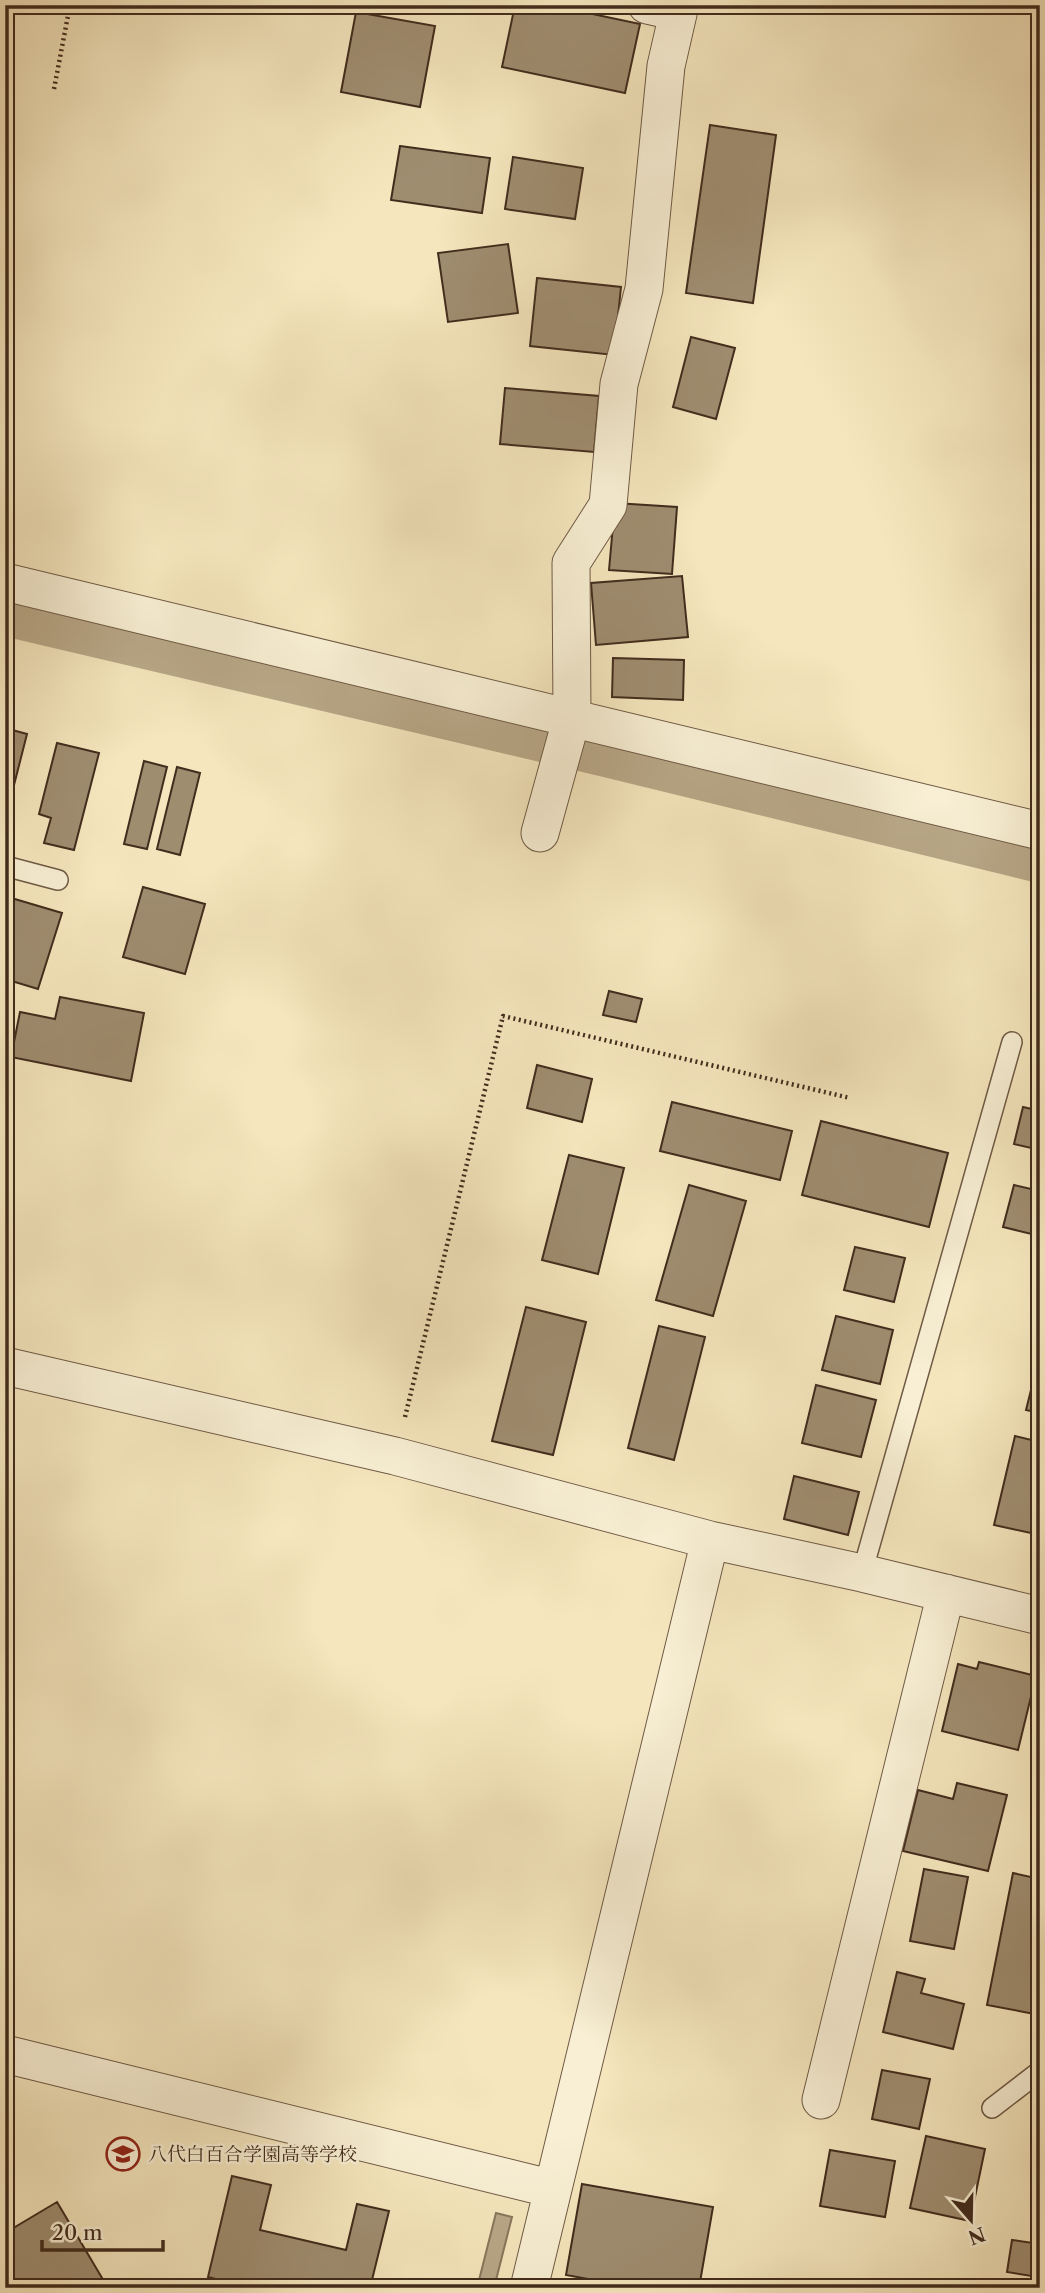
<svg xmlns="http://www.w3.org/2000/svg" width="1045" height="2293" font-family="'Libre Caslon Text','Noto Serif JP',serif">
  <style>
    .water { fill: #b8a787; stroke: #89765d; stroke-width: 2 }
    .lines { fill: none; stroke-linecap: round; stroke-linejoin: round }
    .canal { stroke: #b8a787; stroke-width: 42 }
    .building { fill: #9f8d70; stroke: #422c1d; stroke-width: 2 }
    .lane-casing { stroke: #6f5a45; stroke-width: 22 }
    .street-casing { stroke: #6f5a45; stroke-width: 39 }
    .path { stroke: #422c1d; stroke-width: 4.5; stroke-dasharray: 2 3.5; stroke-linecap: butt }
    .lane { stroke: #f8efd4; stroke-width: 19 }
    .street { stroke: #f8efd4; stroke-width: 37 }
    .labels { text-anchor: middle; stroke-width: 5; stroke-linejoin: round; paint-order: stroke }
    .poi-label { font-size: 19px; fill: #422c1d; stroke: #f8efd4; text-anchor: start }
  </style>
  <rect width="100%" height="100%" fill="#f5e6bd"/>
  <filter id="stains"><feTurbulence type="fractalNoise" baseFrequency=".00286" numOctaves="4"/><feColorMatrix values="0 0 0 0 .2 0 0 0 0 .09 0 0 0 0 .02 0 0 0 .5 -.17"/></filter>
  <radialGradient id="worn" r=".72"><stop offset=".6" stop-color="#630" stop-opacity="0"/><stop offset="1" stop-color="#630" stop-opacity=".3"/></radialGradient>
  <!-- water -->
  <path class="water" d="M496,2213L512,2217L494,2288H477Z"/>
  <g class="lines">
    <!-- canal -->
    <path class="canal" d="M5,615L606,756L1040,862"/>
  </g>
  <!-- building -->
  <path class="building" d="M515,5H550L640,24L625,93L502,67Z
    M356,12L435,26L420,107L341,92Z
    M710,125L776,135L753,303L686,293Z
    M400,146L490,158L482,213L391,200Z
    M513,157L583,168L575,219L505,209Z
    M508,244L518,313L448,322L438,253Z
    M537,278L621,287L614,355L530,346Z
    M691,337L735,348L716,419L673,407Z
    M505,388L599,396L594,452L500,444Z
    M615,503L677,507L672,574L609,570Z
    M682,576L688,637L596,645L591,583Z
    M613,658L684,660L683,700L612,697Z
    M5,728L27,734L12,793L5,792Z
    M57,743L99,753L74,850L44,843L51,818L39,814Z
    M144,761L167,767L147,849L124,844Z
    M177,767L200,773L180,855L157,849Z
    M143,887L205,904L185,974L123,957Z
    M8,897L62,913L38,989L5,979V907Z
    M609,991L642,999L636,1022L603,1015Z
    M60,997L144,1013L131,1081L11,1057L20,1012L55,1019Z
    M537,1065L592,1079L582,1122L527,1108Z
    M1040,1095V1150L1014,1144L1023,1107L1036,1110Z
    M672,1102L792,1131L780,1180L660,1151Z
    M821,1121L948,1153L929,1227L802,1195Z
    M569,1155L624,1168L598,1274L542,1260Z
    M689,1185L746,1201L713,1316L656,1300Z
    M1014,1185L1040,1191V1236L1003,1227Z
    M855,1247L905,1258L894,1302L844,1290Z
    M526,1307L586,1322L553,1455L492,1441Z
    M836,1316L893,1330L880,1384L822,1370Z
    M659,1326L705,1337L674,1460L628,1448Z
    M1037,1366H1040V1413L1026,1410Z
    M816,1385L876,1400L861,1457L802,1443Z
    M1015,1436L1040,1442V1535L994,1525Z
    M794,1476L859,1492L848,1535L784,1519Z
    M979,1662L1036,1676L1018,1750L942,1731L958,1664L977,1669Z
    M957,1783L1007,1795L988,1871L903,1851L918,1790L953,1799Z
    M924,1869L968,1877L954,1949L910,1941Z
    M1013,1873L1040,1879V2015L987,2005Z
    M897,1972L925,1979L921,1993L964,2004L953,2049L883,2032Z
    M882,2070L930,2079L919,2129L872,2119Z
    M926,2136L985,2149L970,2221L910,2208Z
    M830,2150L895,2161L885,2217L820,2206Z
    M232,2176L271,2185L260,2230L346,2250L357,2204L389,2211L370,2288H250L208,2277Z
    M582,2184L713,2207L699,2288H637L566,2275Z
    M57,2202L108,2288H5V2233Z
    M1012,2240L1040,2244V2288H1030L1032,2276L1007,2272Z"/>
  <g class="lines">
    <defs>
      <path id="lane" d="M5,866L58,880
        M862,1573L1012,1042
        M992,2108L1040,2071"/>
      <path id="street" d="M647,5L678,12
        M5,582L1040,831
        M540,833L572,717L571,563L608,505L619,384L644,289L666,66L680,5
        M5,1366L395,1456L710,1540L862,1573L1040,1616
        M5,2054L553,2189
        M821,2100L946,1593
        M529,2288L710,1540"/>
    </defs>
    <!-- lane casing -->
    <use href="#lane" class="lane-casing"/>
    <!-- street casing -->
    <use href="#street" class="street-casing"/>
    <!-- path -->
    <path class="path" d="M54,89L70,5
      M1034,790L1036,729L1034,622L1040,560
      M405,1417L503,1016L850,1098"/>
    <!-- lane -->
    <use href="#lane" class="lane"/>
    <!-- street -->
    <use href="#street" class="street"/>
  </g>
  <!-- icons -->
  <defs>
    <symbol id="school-ring" viewBox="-11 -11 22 22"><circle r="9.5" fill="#f8efd4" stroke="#8f2418" stroke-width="1.5"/><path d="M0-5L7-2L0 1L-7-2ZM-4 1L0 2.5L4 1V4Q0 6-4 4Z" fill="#8f2418"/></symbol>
  </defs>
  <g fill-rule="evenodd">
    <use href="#school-ring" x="104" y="2135" width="38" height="38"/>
  </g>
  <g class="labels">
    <!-- poi labels -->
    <g class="poi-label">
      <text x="148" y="2161">八代白百合学園高等学校</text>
    </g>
  </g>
  <!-- margin -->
  <rect width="1045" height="2293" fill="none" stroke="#f5e6bd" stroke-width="28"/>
  <rect x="7" y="7" width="1031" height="2279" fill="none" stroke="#422c1d" stroke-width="3.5"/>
  <rect x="14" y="14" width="1017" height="2265" fill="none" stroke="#422c1d" stroke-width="2"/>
  <!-- north arrow -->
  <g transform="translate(971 2220) rotate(160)" stroke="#f8efd4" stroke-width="5" paint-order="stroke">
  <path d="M0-5L12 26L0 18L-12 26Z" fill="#422c1d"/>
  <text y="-10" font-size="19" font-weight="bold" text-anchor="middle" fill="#422c1d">N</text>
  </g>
  <!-- scale -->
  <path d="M42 2240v10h121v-10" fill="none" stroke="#422c1d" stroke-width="3.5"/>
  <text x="52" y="2240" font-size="21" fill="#422c1d" stroke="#f8efd4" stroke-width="5" paint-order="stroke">20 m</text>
  <rect width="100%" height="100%" filter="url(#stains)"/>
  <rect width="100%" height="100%" fill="url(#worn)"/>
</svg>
